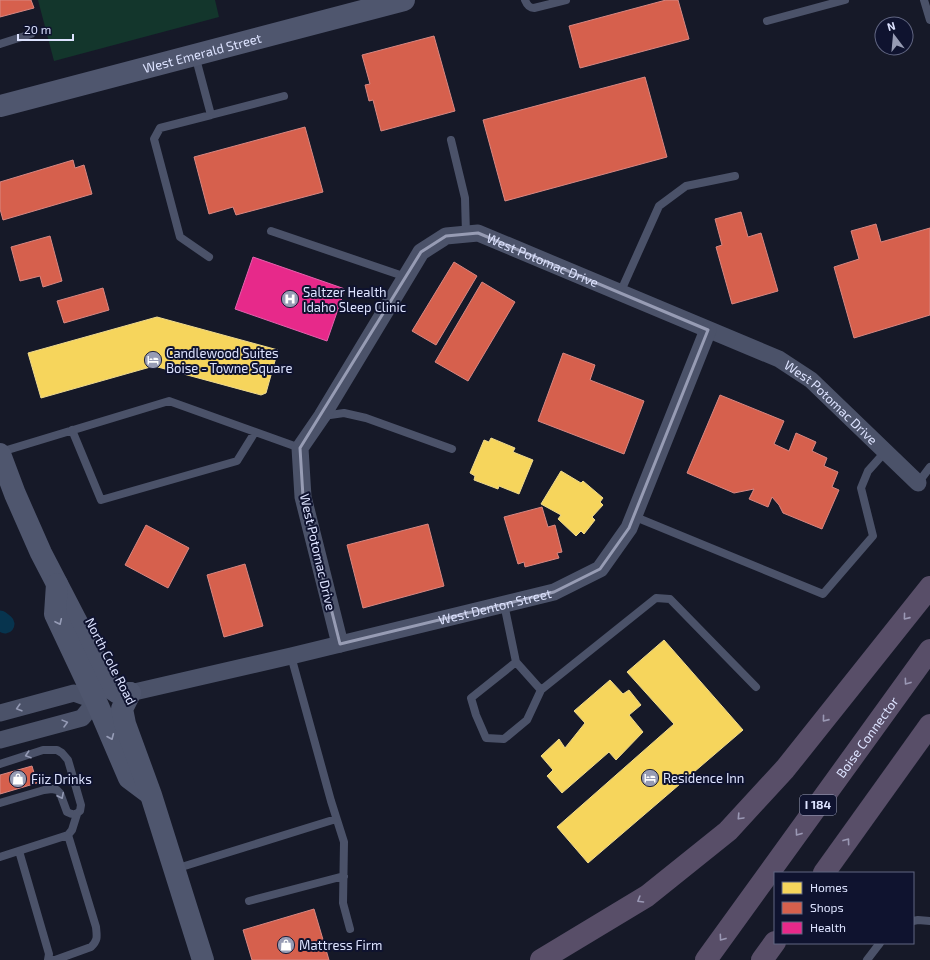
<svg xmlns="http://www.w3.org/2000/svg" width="930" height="960" font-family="'Exo 2',sans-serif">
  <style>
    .green { fill: #13362c }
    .homes { fill: #f6d55c; stroke: #eed98d }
    .shops { fill: #d6604d; stroke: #d88782 }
    .health { fill: #e7298a; stroke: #e461ad }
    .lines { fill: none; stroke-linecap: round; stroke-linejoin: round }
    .canal { stroke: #07344e; stroke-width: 19 }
    .lane { stroke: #4b5269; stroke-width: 8 }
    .street { stroke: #4b5269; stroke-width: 17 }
    .secondary { stroke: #4f566e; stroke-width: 22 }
    .highway { stroke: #584e68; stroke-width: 22 }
    .oneway { stroke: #9a98b4 }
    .oneway2 { stroke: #969cb6 }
    .oneway3 { stroke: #949ab4 }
    .marked { fill: none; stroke: #979cb4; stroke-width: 3; stroke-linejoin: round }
    .labels { text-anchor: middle; stroke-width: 4; stroke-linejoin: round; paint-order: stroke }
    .shield { fill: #0f132f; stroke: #9fa5c1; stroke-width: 1 }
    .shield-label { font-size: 12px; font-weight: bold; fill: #dde3ff }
    .street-label { font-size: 13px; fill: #dde3ff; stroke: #0f132f }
    .poi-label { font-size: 13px; fill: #dde3ff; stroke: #0f132f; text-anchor: start }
  </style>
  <rect width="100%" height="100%" fill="#161928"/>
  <!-- green -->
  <path class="green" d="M38,0H215L219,17L54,61Z"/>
  <!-- homes -->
  <path class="homes" d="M157,317L278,350L266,393L261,395L154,366L41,398L28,353Z
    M491,438L515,448L513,452L533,460L519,494L499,486L498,489L474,480L475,476L470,473L484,440L489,442Z
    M561,471L581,483L583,481L603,498L600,502L603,505L592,517L595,520L584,534L581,531L576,536L558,519L561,515L541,504Z
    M664,640L743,730L588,863L557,827L674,724L627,672Z
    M610,680L623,694L629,690L641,705L629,715L643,732L616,760L609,752L562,793L547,776L553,770L541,756L559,739L565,748L585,723L574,711Z"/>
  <!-- shops -->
  <path class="shops" d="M0,0H31L34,8L0,17Z
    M666,0H678L689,39L580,68L569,26Z
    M434,36L455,111L381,131L373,100L369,101L365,85L370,84L362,55Z
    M645,77L667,157L505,201L483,120Z
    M305,127L323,192L236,215L233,207L209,214L194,157Z
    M73,160L75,168L84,165L92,194L3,220L0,209V182Z
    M741,212L748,237L761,233L778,291L732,304L716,247L722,245L715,219Z
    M876,224L881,242L930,228V315L854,338L834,267L859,259L851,231Z
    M50,236L62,281L43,287L40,276L20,281L11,247Z
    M454,262L477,276L436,345L412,331Z
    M482,282L515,302L468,381L435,362Z
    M103,288L109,310L64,323L57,301Z
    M563,353L595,365L590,380L644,401L624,454L538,421Z
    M720,395L784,421L774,444L789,451L796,433L816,442L812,451L827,458L824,466L838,472L832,487L839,490L822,529L783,513L779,505L772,497L768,507L749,499L754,489L734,493L687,473Z
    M542,507L548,527L555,525L562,552L557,553L559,558L525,567L524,562L518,564L504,517Z
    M428,524L444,586L363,608L347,545Z
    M146,525L189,548L168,588L125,565Z
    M245,564L263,626L224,637L207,575Z
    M32,766L37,783L0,794V775Z
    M314,909L329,960H252L243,930Z"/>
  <!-- health -->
  <path class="health" d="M253,257L345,289L327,341L235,309Z"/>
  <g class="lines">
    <!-- canal -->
    <path class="canal" d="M0,620L5,624"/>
    <!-- lane -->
    <path class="lane" d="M525,0C527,5 529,8 534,8L566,0
      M924,0L930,20
      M767,21L845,0
      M0,44L31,34
      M195,55L211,115L160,128L154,139L180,237L209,257
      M211,115L284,96
      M451,140L465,198L466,234
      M271,231L406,277
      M620,293L659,206L686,186L735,176
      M323,416L344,413L366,418L452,449
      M72,430L101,500L237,461L255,432
      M1,452L169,401L300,448
      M918,483L930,467
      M633,516L823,594L873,536L861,488L868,471L885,452
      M504,604L516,662L541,690L656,598L670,599L756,687
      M291,656L331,801L344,842L343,903L350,929
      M516,662L471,698L476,715L486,738L504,739L527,720L541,690
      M0,764L43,750H57L62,753L68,760L81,805L80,811C75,815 73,815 67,812L60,793L57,790L52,789L44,790L0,803
      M19,851L49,954L48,960
      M0,857L68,835L72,830L77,814
      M175,869L336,819
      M249,901L344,876
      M913,921L918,920L930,921
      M51,960H55L91,947C98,940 97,937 96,927L68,835
      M867,960L880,943"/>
    <!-- street -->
    <g class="street">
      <path id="s1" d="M340,644L303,497L300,448L322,416L421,252L446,236L478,233L779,359L811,380L918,483"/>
      <path id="s2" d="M130,693L291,656L554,592L600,569L629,528L708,330"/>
      <path d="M0,713L74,693L96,701L82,718L0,740"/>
    </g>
    <!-- secondary -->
    <g class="secondary">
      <path id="s3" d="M0,106L404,0"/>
      <path d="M0,454L15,494L41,553L111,688L118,693H130"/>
      <path d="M57,584L55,614L96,701L129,778L149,793"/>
      <path d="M130,693L122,709L125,724L151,795L203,960"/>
    </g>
    <!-- highway -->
    <g class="highway">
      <path d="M824,873L930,725"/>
      <path d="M541,960L647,896L728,831L785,769L930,587"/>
      <path id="s4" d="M706,960L930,650"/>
      <path d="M762,960L775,942"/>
    </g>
  </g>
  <!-- one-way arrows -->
  <defs><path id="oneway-chevron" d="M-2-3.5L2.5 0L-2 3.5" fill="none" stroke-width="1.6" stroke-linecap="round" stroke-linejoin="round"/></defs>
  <g class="oneway">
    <use href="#oneway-chevron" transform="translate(906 617) rotate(129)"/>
    <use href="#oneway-chevron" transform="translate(907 682) rotate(126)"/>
    <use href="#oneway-chevron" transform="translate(825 719) rotate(129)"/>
    <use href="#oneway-chevron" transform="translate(740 817) rotate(133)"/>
    <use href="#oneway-chevron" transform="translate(798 833) rotate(126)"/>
    <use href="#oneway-chevron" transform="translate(847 841) rotate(-54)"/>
    <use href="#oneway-chevron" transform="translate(640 900) rotate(149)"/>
    <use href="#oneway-chevron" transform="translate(722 938) rotate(126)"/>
  </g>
  <g class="oneway2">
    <use href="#oneway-chevron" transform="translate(59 622) rotate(65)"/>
    <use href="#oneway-chevron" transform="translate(111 737) rotate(67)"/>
  </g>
  <g class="oneway3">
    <use href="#oneway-chevron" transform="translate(19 708) rotate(164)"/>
    <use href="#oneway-chevron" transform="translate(65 723) rotate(-15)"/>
    <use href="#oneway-chevron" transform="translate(28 755) rotate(162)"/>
    <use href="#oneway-chevron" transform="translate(61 796) rotate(64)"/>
  </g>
  <!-- marked area -->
  <path class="marked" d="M478,233L708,330L629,528L600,569L554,592L340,644L303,497L300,448L421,252L446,236Z"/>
  <!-- icons -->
  <defs>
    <symbol id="hospital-disc" viewBox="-11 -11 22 22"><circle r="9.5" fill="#979cb4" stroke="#0f132f"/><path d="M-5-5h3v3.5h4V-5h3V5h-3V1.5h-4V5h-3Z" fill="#fff"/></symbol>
    <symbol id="hotel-disc" viewBox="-11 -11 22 22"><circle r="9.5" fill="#979cb4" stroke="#0f132f"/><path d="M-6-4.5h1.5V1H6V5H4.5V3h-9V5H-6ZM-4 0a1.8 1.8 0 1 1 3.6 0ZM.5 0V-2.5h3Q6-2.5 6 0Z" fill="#fff"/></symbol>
    <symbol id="shop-disc" viewBox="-11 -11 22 22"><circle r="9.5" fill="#979cb4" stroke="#0f132f"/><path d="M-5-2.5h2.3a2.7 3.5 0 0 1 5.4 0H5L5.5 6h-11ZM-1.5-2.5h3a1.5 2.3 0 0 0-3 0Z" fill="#fff"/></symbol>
  </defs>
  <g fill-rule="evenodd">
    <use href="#hospital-disc" x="280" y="289" width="20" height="20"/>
    <use href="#hotel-disc" x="143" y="350" width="20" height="20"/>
    <use href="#hotel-disc" x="640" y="768" width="20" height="20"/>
    <use href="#shop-disc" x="8" y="769" width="20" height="20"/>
    <use href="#shop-disc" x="276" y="935" width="20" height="20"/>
  </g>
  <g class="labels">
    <!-- shield labels -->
    <rect class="shield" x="800" y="795" width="36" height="20" rx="3"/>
    <g class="shield-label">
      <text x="818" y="809">I 184</text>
    </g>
    <!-- street labels -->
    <g class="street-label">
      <text dy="5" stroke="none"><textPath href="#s3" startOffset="209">West Emerald Street</textPath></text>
      <text dy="5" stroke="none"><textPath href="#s1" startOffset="563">West Potomac Drive</textPath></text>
      <text dy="5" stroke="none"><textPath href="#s1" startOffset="887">West Potomac Drive</textPath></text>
      <text transform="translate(318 552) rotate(77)" y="5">West Potomac Drive</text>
      <text dy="5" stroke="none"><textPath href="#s2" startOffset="375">West Denton Street</textPath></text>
      <text transform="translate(111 661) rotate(63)" y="5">North Cole Road</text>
      <text dy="5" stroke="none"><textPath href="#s4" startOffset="275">Boise Connector</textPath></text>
    </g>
    <!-- poi labels -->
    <g class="poi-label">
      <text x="303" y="297">Saltzer Health<tspan x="303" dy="15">Idaho Sleep Clinic</tspan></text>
      <text x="166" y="358">Candlewood Suites<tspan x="166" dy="15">Boise - Towne Square</tspan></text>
      <text x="663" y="783">Residence Inn</text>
      <text x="31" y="784">Fiiz Drinks</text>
      <text x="299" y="950">Mattress Firm</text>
    </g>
  </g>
  <!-- legend -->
  <rect x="774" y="872" width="140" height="72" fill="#0f132f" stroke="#616682"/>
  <rect x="782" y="882" width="20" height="12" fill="#f6d55c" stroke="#616682"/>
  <text x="810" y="892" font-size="12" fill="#dde3ff">Homes</text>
  <rect x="782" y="902" width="20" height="12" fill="#d6604d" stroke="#616682"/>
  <text x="810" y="912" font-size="12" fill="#dde3ff">Shops</text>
  <rect x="782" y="922" width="20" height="12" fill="#e7298a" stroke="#616682"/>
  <text x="810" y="932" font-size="12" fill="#dde3ff">Health</text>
  <!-- north arrow -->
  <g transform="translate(894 36) rotate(344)"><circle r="19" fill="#0f132f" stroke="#616682"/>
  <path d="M0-3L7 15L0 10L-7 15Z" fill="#979cb4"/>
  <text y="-6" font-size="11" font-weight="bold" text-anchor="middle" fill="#dde3ff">N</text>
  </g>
  <!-- scale -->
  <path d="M18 34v6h55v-6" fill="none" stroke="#dde3ff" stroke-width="2"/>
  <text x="24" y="34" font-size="12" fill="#dde3ff" stroke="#0f132f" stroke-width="3" paint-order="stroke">20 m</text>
</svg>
